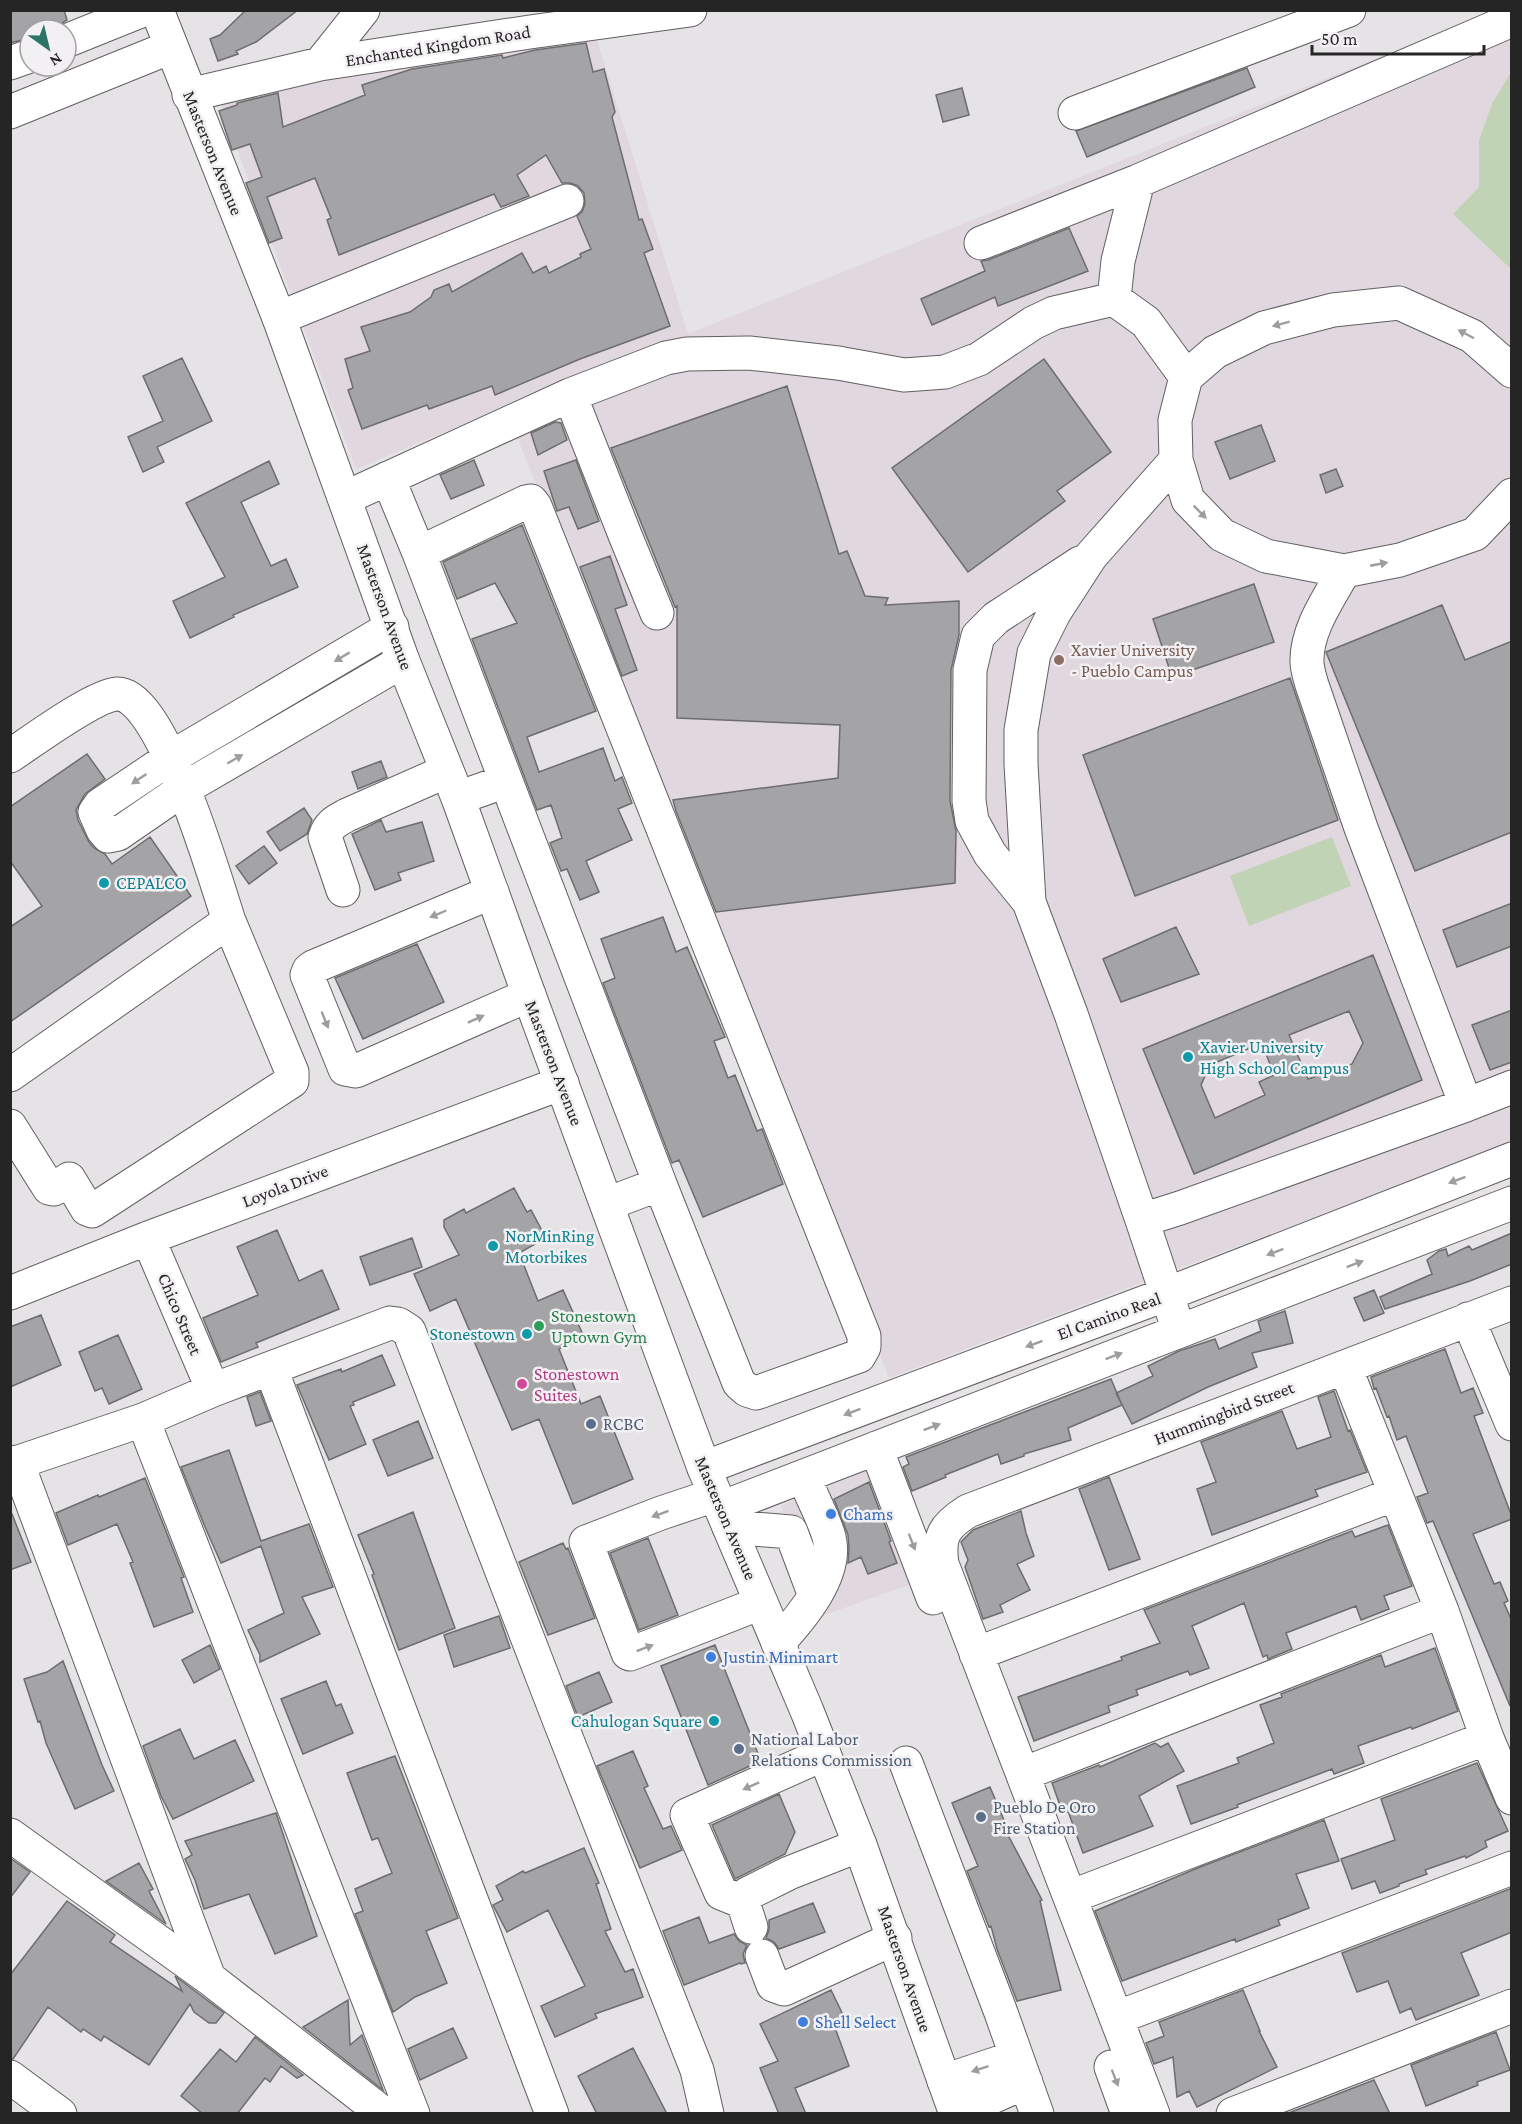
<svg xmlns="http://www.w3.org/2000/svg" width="1522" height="2124" font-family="'Crimson Pro',serif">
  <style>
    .built { fill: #e0d7df }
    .green { fill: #c0d3b5 }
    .building { fill: #a4a4a7; stroke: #6d6c6f; stroke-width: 1.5; fill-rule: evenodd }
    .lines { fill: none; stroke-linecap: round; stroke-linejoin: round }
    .minor-casing { stroke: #625f61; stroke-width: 35 }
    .major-casing { stroke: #625f61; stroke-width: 35 }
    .minor { stroke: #fff; stroke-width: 33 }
    .major { stroke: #fff; stroke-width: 33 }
    .oneway { fill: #9d9d9d }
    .education-dot { fill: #8d6e63; stroke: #f3f0f3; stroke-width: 2 }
    .culture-dot { fill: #0f9aa8; stroke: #f3f0f3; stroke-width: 2 }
    .leisure-dot { fill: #2e9e5b; stroke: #f3f0f3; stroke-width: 2 }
    .hotel-dot { fill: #d1479c; stroke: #f3f0f3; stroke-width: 2 }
    .service-dot { fill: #5c6f8a; stroke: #f3f0f3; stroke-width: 2 }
    .shop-dot { fill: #3f7fe0; stroke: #f3f0f3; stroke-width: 2 }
    .labels { text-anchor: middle; stroke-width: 5; stroke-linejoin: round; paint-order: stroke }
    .street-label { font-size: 18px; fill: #262526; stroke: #f3f0f3 }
    .education-label { font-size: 18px; fill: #785e54; stroke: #f3f0f3; text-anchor: start }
    .culture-label { font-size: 18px; fill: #0d838f; stroke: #f3f0f3; text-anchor: start }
    .leisure-label { font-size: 18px; fill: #27864d; stroke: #f3f0f3; text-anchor: start }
    .hotel-label { font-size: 18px; fill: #b23c85; stroke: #f3f0f3; text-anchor: start }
    .service-label { font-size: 18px; fill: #4e5e75; stroke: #f3f0f3; text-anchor: start }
    .shop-label { font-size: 18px; fill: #366cbe; stroke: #f3f0f3; text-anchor: start }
  </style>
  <rect width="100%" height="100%" fill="#e6e3e6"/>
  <!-- built -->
  <path class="built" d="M1495,11H1511V1143L889,1378L709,913L505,407L356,469L221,106L334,78L594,30L688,334Z
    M879,1465L922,1580L822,1616L781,1506Z"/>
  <!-- green -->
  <path class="green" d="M1511,72V269L1453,214L1479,187V141L1492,104Z
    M1332,837L1351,886L1249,926L1230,876Z"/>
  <!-- building -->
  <path class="building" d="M10,10H64L67,20L51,30H30V38L10,43Z
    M246,10H298L256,42L236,51L238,54L218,61L210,39L220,35Z
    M586,43L593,72L604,69L615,112L612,117L639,220L642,219L653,249L644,253L670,326L580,359L495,395L492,386L429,409L427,405L362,429L348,390L353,388L345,359L370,351L361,327L410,312L431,297L434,290L449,284L452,292L522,253L533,273L546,266L549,273L581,257L580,254L591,249L577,216L582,212L585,204L584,193L578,186L570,183H562L546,155L517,175L529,196L501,207L494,194L339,255L327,220L331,218L315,178L267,197L282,238L269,243L246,183L262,177L250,144L232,150L219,111L237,105V103L278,93L283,127L365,95L362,85L412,69L502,55L503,58L535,50Z
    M1247,68L1255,87L1087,157L1076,131Z
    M962,88L969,115L943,122L936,95Z
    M1069,228L1088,271L998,306L995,297L932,325L921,299L985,271L981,261L988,260Z
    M182,358L212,421L157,447L164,462L143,472L128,437L163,421L143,376Z
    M1044,359L1111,452L1057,491L1065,501L968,572L892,468Z
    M787,386L839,554L847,551L865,596L888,598L885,605L959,601V635L951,670L950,801L956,831L955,883L716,912L676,811L673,800L838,778L840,725L677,718V606L675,607L611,448Z
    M555,422L561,423L567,440L538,455L531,433Z
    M1261,425L1275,461L1230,479L1215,442Z
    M474,460L484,485L451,499L440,475Z
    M576,460L599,521L578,529L569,507L557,511L544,471Z
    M269,461L279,484L241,502L271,566L286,559L298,587L233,615L234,617L190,638L173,601L225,577L186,503Z
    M1336,469L1343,486L1326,493L1320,475Z
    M522,525L596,711L527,737L539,772L603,748L615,781L622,777L632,803L618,809L632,840L586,861L599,892L580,900L567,869L561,871L550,843L562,838L551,805L537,810L472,639L517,623L495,583L457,599L443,562Z
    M610,556L627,605L615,609L637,670L622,676L580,567Z
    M1254,584L1274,642L1172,677L1153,619Z
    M1442,605L1465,660L1512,641V832L1415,871L1326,652Z
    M1290,678L1338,820L1135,896L1083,755Z
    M87,754L105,779L85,794L76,810L78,820L89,842L94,848L105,854L112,864L150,837L191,896L10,1022V927L42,906L10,861V807Z
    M381,761L387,777L358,789L352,772Z
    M304,808L312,820L307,834L280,851L267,832Z
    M381,820L386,832L422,822L434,861L398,873L401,880L375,890L352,834Z
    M264,846L277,863L249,884L236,866Z
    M1512,903V946L1457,967L1443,930Z
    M663,917L676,952L687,947L725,1037L714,1041L728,1078L735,1075L757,1131L762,1129L783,1184L703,1217L679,1160L672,1163L603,983L615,978L601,939Z
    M1176,927L1199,974L1121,1002L1103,959Z
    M417,944L444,1002L363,1039L335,978Z
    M1373,955L1422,1080L1194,1174L1143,1049ZM1349,1011L1363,1043L1352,1064L1308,1079L1289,1035ZM1262,1043L1274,1075L1259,1082L1265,1095L1215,1118L1201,1085L1210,1065Z
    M1512,1010V1062L1490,1070L1472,1025Z
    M514,1188L527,1212L531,1210L546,1238L519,1253L538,1301L563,1290L584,1337L559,1349L581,1404L600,1396L633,1479L573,1504L539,1419L512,1430L456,1299L430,1311L414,1274L459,1255L444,1227V1220L464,1209L466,1213Z
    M277,1230L299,1281L322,1270L339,1309L256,1343L258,1347L221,1362L203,1318L258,1295L237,1247Z
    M1512,1233V1264L1470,1281L1385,1309L1380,1297L1432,1274L1427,1260L1439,1251L1446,1249L1448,1256L1469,1246L1472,1250Z
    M412,1238L422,1267L370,1285L360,1257Z
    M1374,1290L1384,1313L1364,1321L1354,1298Z
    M1285,1311L1293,1343L1252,1353L1257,1367L1208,1387L1132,1424L1116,1393L1153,1376L1148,1366L1179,1351L1215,1339L1219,1349L1261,1331L1258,1321Z
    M41,1315L61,1365L10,1387V1327Z
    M118,1335L142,1389L109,1404L102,1388L95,1391L79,1352Z
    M1445,1349L1461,1393L1473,1388L1483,1413L1474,1416L1512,1517V1519L1473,1534L1494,1584L1500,1582L1508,1601L1504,1603L1512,1621L1510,1706L1433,1521L1427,1523L1417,1497L1428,1493L1406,1436L1397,1440L1389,1416L1387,1417L1376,1388L1374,1389L1371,1377Z
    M382,1355L395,1385L353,1402L354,1405L350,1406L366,1444L329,1460L297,1385L341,1369L342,1372Z
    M1111,1379L1122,1405L1068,1428L1071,1440L1024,1454V1456L1001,1464L998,1454L945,1475L946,1477L912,1491L903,1467L909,1464L906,1457Z
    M1334,1391L1348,1431L1350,1430L1367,1472L1315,1490L1318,1496L1212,1535L1197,1489L1216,1482L1201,1442L1282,1411L1297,1449L1331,1437L1318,1397Z
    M260,1392L271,1421L256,1426L247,1397Z
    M418,1421L433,1458L388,1476L373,1440Z
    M229,1450L261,1541L309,1524L333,1587L302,1597L320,1634L260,1662V1655L248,1630L284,1613L261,1546L221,1563L205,1527L181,1467Z
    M1109,1477L1140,1559L1109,1570L1079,1489Z
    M145,1478L184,1577L181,1578L193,1612L154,1627L130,1563L133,1562L117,1524L68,1545L56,1513L98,1495L99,1497Z
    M869,1482L891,1541L889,1542L897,1563L868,1574L861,1557L848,1563L849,1549L848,1535L834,1499Z
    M1021,1511L1026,1533L1034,1556L1017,1564L1030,1590L1000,1605L1003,1612L983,1619L965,1567L968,1560L961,1542L973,1530Z
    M413,1512L455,1628L399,1650L372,1575L374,1574L358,1535Z
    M10,1514H12L31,1562L10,1570Z
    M1388,1525L1412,1586L1384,1596L1389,1609L1361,1620L1356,1606L1286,1633L1292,1649L1268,1659L1267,1655L1263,1657L1244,1603L1192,1626L1209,1668L1190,1675L1188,1671L1136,1690L1138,1695L1108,1706L1110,1712L1034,1741L1018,1697L1122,1660L1121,1657L1160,1643L1144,1610L1352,1531L1355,1537Z
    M648,1538L678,1615L639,1630L610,1553Z
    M563,1543L566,1549L568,1548L595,1618L548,1635L519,1562Z
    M499,1616L510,1648L454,1667L444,1635Z
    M210,1645L220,1669L194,1683L182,1660Z
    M715,1645L761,1761L708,1785L661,1666Z
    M1435,1648L1458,1711L1412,1729L1411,1727L1358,1746L1364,1763L1334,1774L1332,1769L1237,1805L1238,1807L1191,1824L1177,1786L1239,1763L1237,1758L1274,1743L1260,1705L1282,1697L1281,1694L1381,1655L1385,1667Z
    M63,1661L102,1765L114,1791L75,1809L46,1743L40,1721L38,1722L24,1679L47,1672Z
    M599,1672L612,1702L578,1717L566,1686Z
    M326,1681L336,1706L341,1704L353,1733L303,1754L281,1699Z
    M180,1729L194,1759L235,1740L254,1781L173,1819L161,1796L143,1746Z
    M1155,1743L1161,1747L1168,1743L1184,1771L1139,1796L1153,1826L1083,1853L1068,1811L1063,1814L1052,1783L1099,1765L1100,1767Z
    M633,1751L648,1786L644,1788L663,1829L671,1826L682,1850L640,1868L597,1766Z
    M395,1756L458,1918L426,1931L447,1983L415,1997L393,2012L355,1914L363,1911L355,1889L392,1873L378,1838L372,1840L347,1773Z
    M1477,1763L1508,1831L1485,1841L1487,1847L1466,1858L1465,1856L1425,1870L1427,1874L1399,1884V1886L1380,1893L1375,1881L1352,1889L1341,1859L1395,1840L1381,1799Z
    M990,1787L1009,1832L1007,1833L1042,1900L1040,1901L1061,1990L1017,2001L997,1949L991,1926L989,1927L967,1871L978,1866L952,1803Z
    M779,1794L795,1832L785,1854L735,1879L712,1825Z
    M276,1813L317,1936L275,1954L249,1894L204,1909L195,1880L185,1859L192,1855L185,1841Z
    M1324,1820L1339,1861L1296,1874L1309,1908L1278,1920L1280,1925L1236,1942L1235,1939L1122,1981L1095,1911L1200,1867Z
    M584,1848L599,1883L596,1884L611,1929L605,1931L625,1972L633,1969L643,1997L595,2014L597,2018L555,2037L541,2006L585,1986L548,1910L507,1932L493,1905L503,1900L496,1886L523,1871L525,1873Z
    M10,1858L30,1872L10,1898Z
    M139,1863L153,1889L149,1891L166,1924L106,1881Z
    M1512,1888V1932L1461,1953L1479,1995L1416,2020L1411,2008L1400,2013L1388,1981L1357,1992L1342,1953Z
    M67,1901L115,1935L110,1942L182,1991L175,1976L224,2013L216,2023H209L194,2012L190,2004L149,2065L104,2036L101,2041L83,2029L81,2032L48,2007L13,2059H10V1975Z
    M813,1903L825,1932L779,1949L774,1942L766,1938L769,1930V1920Z
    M699,1917L709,1943L734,1934L739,1941L747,1945L743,1954L745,1963L741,1964L740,1963L684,1985L663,1931Z
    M831,1990L845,2019L834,2025L849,2066L795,2088L806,2114H779L760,2068L778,2061L760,2024Z
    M1243,1990L1260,2031H1259L1277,2067L1197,2107L1189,2091L1177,2097L1173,2057L1154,2064L1146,2043L1164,2036L1159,2022Z
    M348,2000L350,2045L362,2035L383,2090L303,2027Z
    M453,2028L467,2058L420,2080L408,2049Z
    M1496,2032L1510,2070L1477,2082L1478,2085L1426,2106L1411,2065Z
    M255,2037L303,2075L297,2078L281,2066L270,2082L265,2078L237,2114H203L181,2096L220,2049L236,2062Z
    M633,2048L667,2114H597L578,2076Z
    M1374,2080L1390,2114H1286Z"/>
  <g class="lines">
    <defs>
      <path id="minor" d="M66,41L143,10
        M10,63L30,56
        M320,64L363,10
        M189,95L320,64L530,32L690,10
        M10,112L171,47
        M1075,113L1349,10
        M981,243L1138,181
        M1114,299L1118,261L1138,181L1512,20
        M279,318L567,201
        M1512,371L1472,336L1399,303L1333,310L1264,328L1215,352L1186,377L1175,420L1176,460L1188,500L1222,535L1266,556L1344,571L1400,560L1475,534L1512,495
        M570,395L625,535L657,613
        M388,478L419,553
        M345,498L570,395L666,358L687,354L749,353L838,363L904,375L945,372L979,359L1033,323L1054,313L1114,299L1146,322L1186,377
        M392,627L170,758L100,805L95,812L103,830L108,836L118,834L185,788L403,661
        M10,756C31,742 95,695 117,694C162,692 216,882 229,921L10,1075
        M458,798L506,781
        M343,890L325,837C329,824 336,821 347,815L447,771
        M492,892L313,967L309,970L307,975L345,1069L356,1071L529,995
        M1029,902L990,854L972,821L969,801L970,670L978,636L996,618L1080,563
        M1466,1105L1512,1087
        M10,1126L49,1188L54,1189L69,1179L87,1209L92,1211L292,1081V1072L229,921
        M607,1204L660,1184L739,1383L747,1390L756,1393L859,1356L864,1347V1336L535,506L531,501L526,502L419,553L660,1184
        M1142,1220L1071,1014L1029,902L1021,764V730L1034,653L1054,613L1091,556L1176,460
        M148,1238L213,1390
        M10,1293L148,1238L562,1083
        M1468,1319L1512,1424
        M1179,1331L1142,1220L1180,1208L1466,1105L1361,828L1312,685C1310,678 1307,669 1307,662C1306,630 1329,598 1344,571
        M1345,1367L1442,1611L1487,1738L1512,1798
        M271,1369L552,2114
        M143,1420L413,2114
        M876,1448L933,1598
        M17,1462L209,1978
        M10,1465L143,1420L213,1390L390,1323L398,1324L409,1331L560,1722L697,2070L707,2114
        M704,1468L1167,1294L1512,1159
        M715,1495L661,1513L586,1542L628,1653L630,1654L761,1603
        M721,1508L1512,1203
        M729,1527L791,1532L815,1596
        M778,1643C801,1618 839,1574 829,1537C823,1516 811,1497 804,1476
        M976,1654L1395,1494
        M906,1763L1000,2010L1037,2114
        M1023,1774L1442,1611
        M10,1835L209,1978L384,2114
        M1070,1897L1487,1738
        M743,1902L721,1893L687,1815L824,1754
        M751,1927L743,1902L747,1894L789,1873L860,1845
        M762,1956L773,1985L784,1989L895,1938
        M1116,2018L1512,1868
        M1111,2067L1128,2114
        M10,2077L60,2114
        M944,2081L1016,2057
        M956,2113L1026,2082
        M1153,2114L942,1564C938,1536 944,1526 968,1511L1512,1303
        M1233,2114L1512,2006"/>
      <path id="major" d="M157,10L279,318L403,661L458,798L529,995L704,1468L807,1711L860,1845L956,2114"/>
    </defs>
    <!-- minor casing -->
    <use href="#minor" class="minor-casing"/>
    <!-- major casing -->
    <use href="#major" class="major-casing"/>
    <!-- minor -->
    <use href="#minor" class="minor"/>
    <!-- major -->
    <use href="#major" class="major"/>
  </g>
  <!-- one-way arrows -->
  <defs><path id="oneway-solid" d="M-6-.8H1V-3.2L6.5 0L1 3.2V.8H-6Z" transform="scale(1.5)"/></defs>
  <g class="oneway">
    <use href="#oneway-solid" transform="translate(1281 324) rotate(165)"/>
    <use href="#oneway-solid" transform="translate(1466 334) rotate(-152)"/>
    <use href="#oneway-solid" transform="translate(1200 512) rotate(45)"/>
    <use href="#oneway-solid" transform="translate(1379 564) rotate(-11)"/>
    <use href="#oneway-solid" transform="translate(342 657) rotate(149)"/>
    <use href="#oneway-solid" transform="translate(235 759) rotate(-30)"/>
    <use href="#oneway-solid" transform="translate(139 779) rotate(146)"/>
    <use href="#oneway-solid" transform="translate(438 914) rotate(157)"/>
    <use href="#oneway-solid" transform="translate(476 1019) rotate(-24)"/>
    <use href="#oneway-solid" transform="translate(325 1020) rotate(68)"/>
    <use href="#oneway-solid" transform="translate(1457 1180) rotate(159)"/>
    <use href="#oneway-solid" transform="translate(1275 1252) rotate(159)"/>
    <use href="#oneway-solid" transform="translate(1355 1264) rotate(-21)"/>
    <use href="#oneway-solid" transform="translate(1034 1344) rotate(160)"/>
    <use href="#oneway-solid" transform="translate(1114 1356) rotate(-21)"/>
    <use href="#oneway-solid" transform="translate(852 1412) rotate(159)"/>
    <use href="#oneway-solid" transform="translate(932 1427) rotate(-21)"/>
    <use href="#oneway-solid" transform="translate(660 1514) rotate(160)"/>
    <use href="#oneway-solid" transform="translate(912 1542) rotate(69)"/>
    <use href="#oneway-solid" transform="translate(645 1648) rotate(-21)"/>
    <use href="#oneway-solid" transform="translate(751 1786) rotate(156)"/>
    <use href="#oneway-solid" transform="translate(980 2069) rotate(162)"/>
    <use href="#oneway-solid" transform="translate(1115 2078) rotate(69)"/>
  </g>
  <!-- markers -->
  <circle class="education-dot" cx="1059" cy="660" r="6"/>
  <g class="culture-dot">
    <circle cx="104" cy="883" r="6"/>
    <circle cx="1188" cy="1057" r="6"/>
    <circle cx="493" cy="1246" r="6"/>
    <circle cx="527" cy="1334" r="6"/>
    <circle cx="714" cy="1721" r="6"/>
  </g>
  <circle class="leisure-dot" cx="539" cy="1326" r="6"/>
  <circle class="hotel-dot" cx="522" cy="1384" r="6"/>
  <g class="service-dot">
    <circle cx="591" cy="1424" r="6"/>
    <circle cx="739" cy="1749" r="6"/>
    <circle cx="981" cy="1817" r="6"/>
  </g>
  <g class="shop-dot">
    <circle cx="831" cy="1514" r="6"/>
    <circle cx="711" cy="1657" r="6"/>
    <circle cx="803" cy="2022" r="6"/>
  </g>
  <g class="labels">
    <!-- street labels -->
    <g class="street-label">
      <text transform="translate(438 46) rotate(-9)" y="6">Enchanted Kingdom Road</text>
      <text transform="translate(213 153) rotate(68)" y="6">Masterson Avenue</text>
      <text transform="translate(385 607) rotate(70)" y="6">Masterson Avenue</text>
      <text transform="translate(554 1063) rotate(69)" y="6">Masterson Avenue</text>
      <text transform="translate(285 1186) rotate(-21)" y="6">Loyola Drive</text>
      <text transform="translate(180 1314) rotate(67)" y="6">Chico Street</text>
      <text transform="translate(1109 1316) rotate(-20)" y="6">El Camino Real</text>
      <text transform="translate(1224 1413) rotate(-21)" y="6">Hummingbird Street</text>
      <text transform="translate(726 1518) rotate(67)" y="6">Masterson Avenue</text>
      <text transform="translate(905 1969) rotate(71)" y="6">Masterson Avenue</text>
    </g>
    <!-- education labels -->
    <g class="education-label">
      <text x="1071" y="656">Xavier University<tspan x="1071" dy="21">- Pueblo Campus</tspan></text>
    </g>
    <!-- culture labels -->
    <g class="culture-label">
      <text x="116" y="889">CEPALCO</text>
      <text x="1200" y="1053">Xavier University<tspan x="1200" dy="21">High School Campus</tspan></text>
      <text x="505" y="1242">NorMinRing<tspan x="505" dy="21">Motorbikes</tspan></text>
      <text x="515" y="1340" text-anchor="end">Stonestown</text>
      <text x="702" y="1727" text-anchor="end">Cahulogan Square</text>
    </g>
    <!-- leisure labels -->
    <g class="leisure-label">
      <text x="551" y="1322">Stonestown<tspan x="551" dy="21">Uptown Gym</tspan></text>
    </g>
    <!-- hotel labels -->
    <g class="hotel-label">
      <text x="534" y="1380">Stonestown<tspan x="534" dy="21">Suites</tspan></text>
    </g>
    <!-- service labels -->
    <g class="service-label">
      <text x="603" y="1430">RCBC</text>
      <text x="751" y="1745">National Labor<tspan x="751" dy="21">Relations Commission</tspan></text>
      <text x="993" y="1813">Pueblo De Oro<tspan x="993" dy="21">Fire Station</tspan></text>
    </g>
    <!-- shop labels -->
    <g class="shop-label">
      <text x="843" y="1520">Chams</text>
      <text x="723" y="1663">Justin Minimart</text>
      <text x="815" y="2028">Shell Select</text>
    </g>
  </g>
  <!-- border -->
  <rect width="1522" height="2124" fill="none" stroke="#262526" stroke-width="24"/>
  <!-- north arrow -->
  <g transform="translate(48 48) rotate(146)"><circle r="28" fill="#f3f0f3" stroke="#a19fa1" stroke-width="1.5"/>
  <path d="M0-4.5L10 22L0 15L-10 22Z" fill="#2d7368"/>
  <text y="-9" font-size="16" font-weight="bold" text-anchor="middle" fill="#262526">N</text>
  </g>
  <!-- scale -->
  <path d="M1312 45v9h172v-9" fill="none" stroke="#262526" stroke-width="3"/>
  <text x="1321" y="45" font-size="18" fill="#262526" stroke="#f3f0f3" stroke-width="4.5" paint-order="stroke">50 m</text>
</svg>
